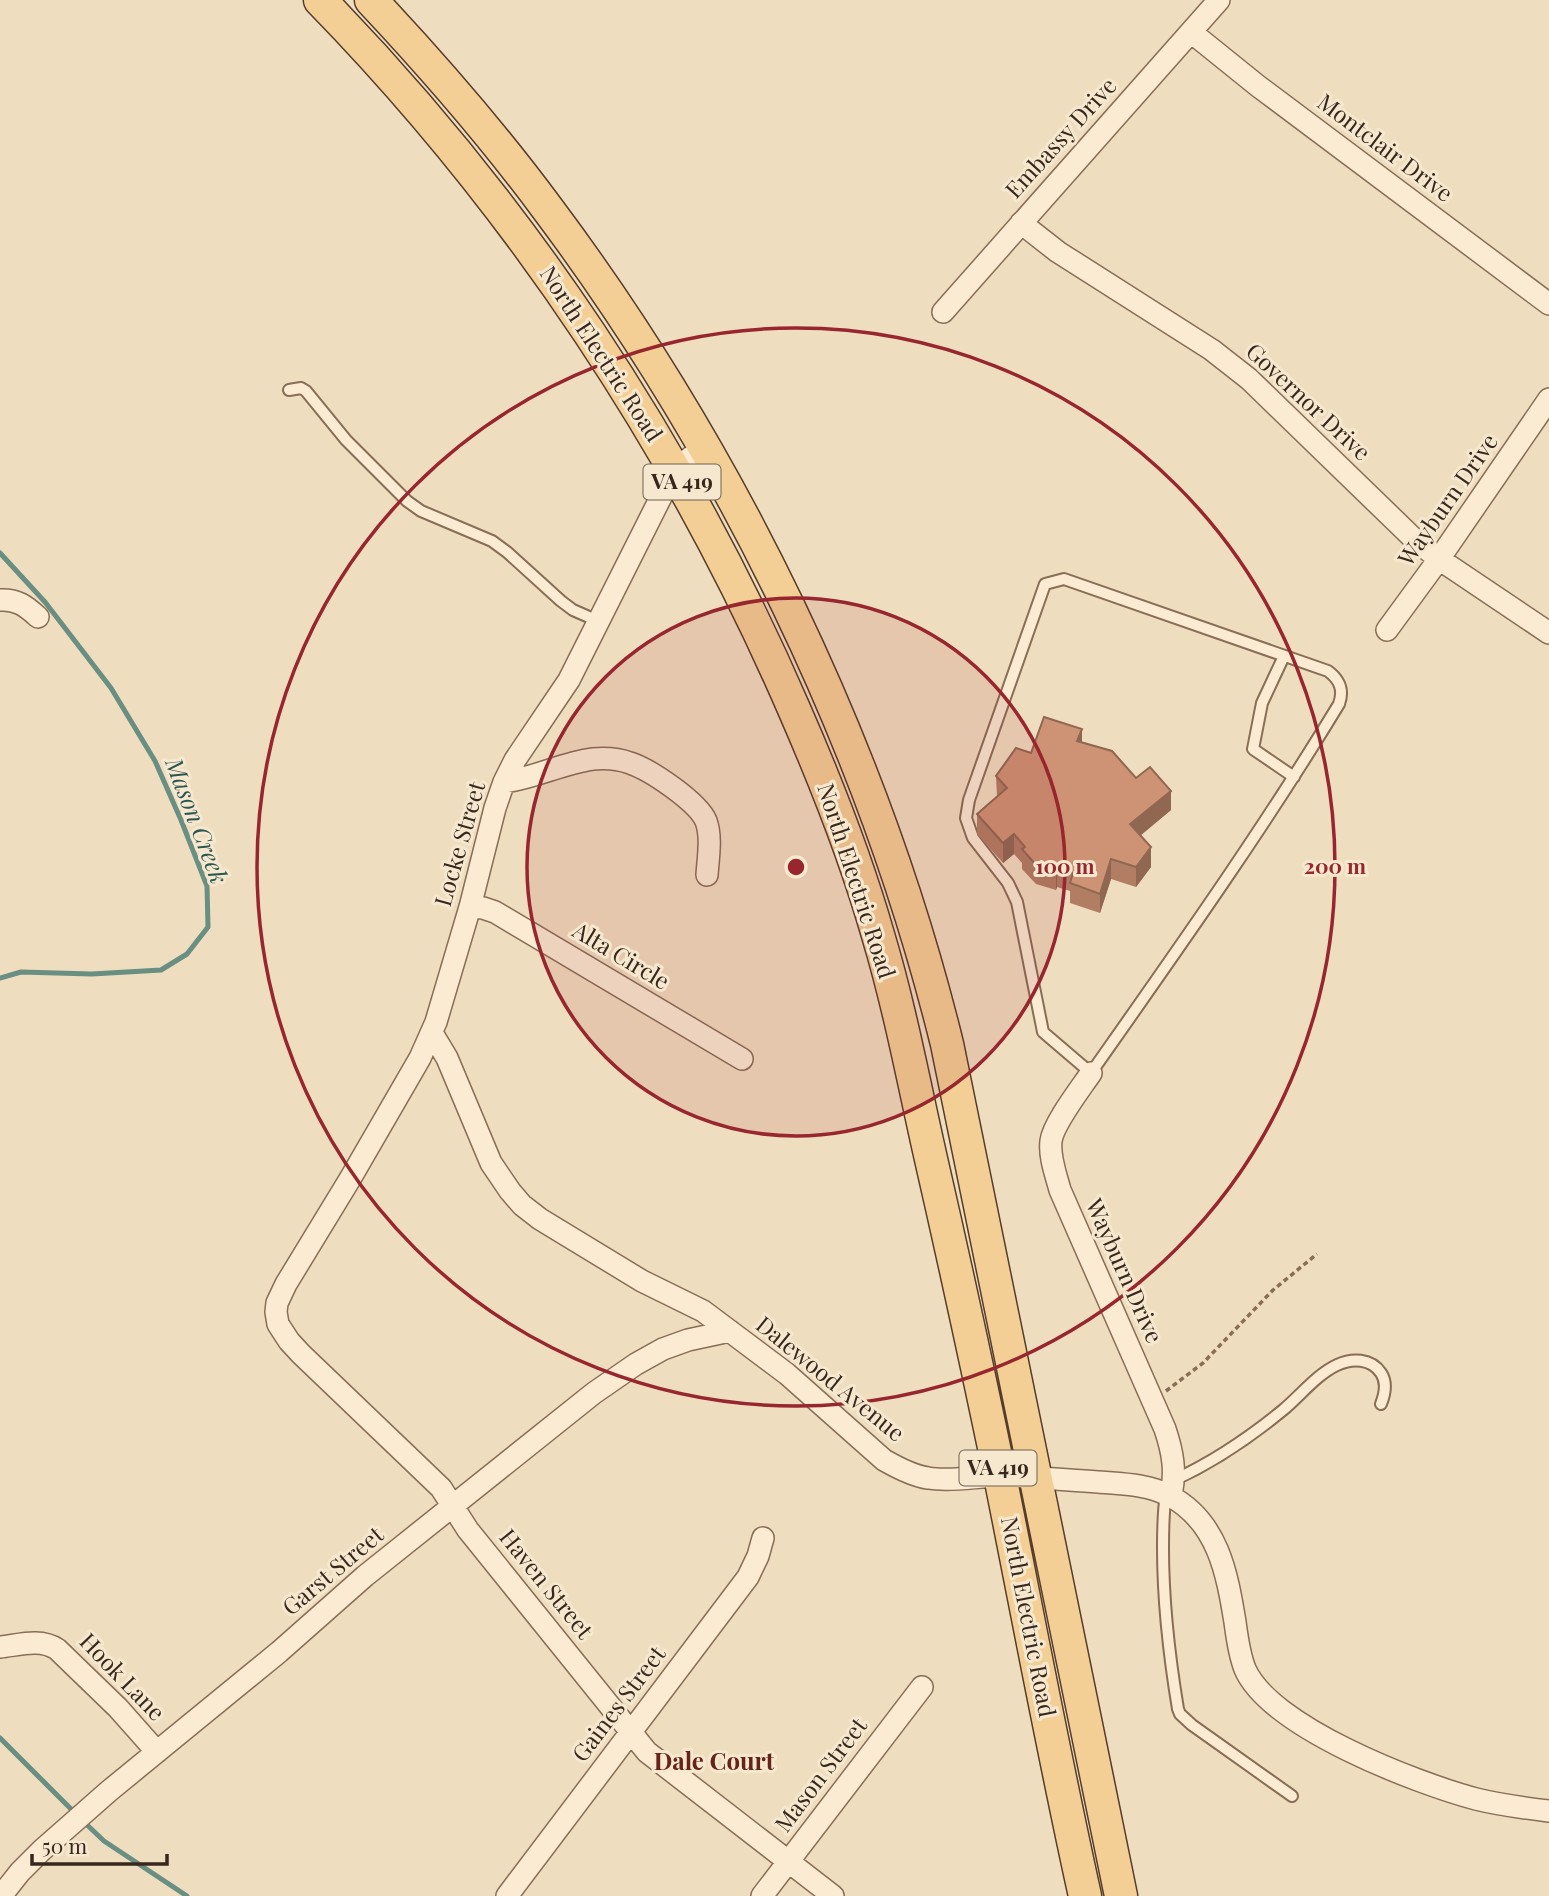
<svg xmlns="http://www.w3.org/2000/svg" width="1549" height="1896" font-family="'Playfair Display',serif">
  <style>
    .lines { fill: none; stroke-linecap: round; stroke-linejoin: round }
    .stream { stroke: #698e82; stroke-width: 5 }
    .lane-casing { stroke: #886d57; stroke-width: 14 }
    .street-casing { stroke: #886d57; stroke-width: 24 }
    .primary-casing { stroke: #553c2c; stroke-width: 35 }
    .path { stroke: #886d57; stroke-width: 3.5; stroke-dasharray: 5 3.5; stroke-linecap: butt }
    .lane { stroke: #faebd2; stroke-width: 10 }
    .street { stroke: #faebd2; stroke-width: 21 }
    .primary { stroke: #f4cf95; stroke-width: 32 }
    .wall { fill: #b17e64 }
    .shaded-wall { fill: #906751 }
    .building { fill: #ce9374; stroke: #906751; stroke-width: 2 }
    .ring { fill: none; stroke: #98262f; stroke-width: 3.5 }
    .labels { text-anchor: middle; stroke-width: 6; stroke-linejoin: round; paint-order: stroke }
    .shield { fill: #f6e8cf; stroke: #706152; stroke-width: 2 }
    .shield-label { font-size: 21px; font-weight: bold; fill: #37271c }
    .street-label { font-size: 23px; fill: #37271c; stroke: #f6e8cf }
    .water-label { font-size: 24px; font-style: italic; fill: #2b5751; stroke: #f6e8cf }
    .neighbourhood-label { font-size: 24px; font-weight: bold; fill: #65241a; stroke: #f6e8cf }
    .centre { fill: #98262f; stroke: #f6e8cf; stroke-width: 3.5 }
    .ring-label { font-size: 21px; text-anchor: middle; font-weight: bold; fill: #98262f; stroke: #f6e8cf; stroke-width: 6; stroke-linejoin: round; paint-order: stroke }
  </style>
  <rect width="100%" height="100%" fill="#efddbf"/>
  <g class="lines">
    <!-- stream -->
    <path class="stream" d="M0,553L45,602L111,688L155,761L181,820L207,886L208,927L187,954L161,970L92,974L21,972L0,978
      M0,1738L77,1815
      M84,1822L104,1841L187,1896"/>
    <defs>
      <path id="lane" d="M289,390L301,388L306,391L346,440L407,501L421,511L492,541L507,552L561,601L573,610L598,621
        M1064,579L1328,671C1340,680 1344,690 1339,704C1262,831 1176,952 1091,1073L1043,1032L1017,902L1008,883L973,838L966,818L969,800L1045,584Z
        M1284,656L1262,703L1253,749L1294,777
        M1174,1480C1213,1462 1250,1437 1283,1410C1301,1395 1316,1375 1337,1365C1352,1358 1371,1358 1381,1373C1387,1382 1385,1394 1381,1404
        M1166,1494C1163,1512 1163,1529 1163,1548C1163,1602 1169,1655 1178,1709L1180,1714L1192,1725L1292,1796"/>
      <path id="street" d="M1191,32L1258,86L1549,304
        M1021,223L1058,252L1212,350L1249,379L1414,539L1439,559L1549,633
        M943,312L1219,0
        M704,447L675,469L569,680L515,760L504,782L495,808L470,907L436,1022L420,1058L350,1179L286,1284L277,1303L276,1312L278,1324L289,1341L301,1354L441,1488L468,1530L647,1752L833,1896
        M0,600C17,599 26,606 38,617
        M1387,630L1439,559L1549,399
        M504,782C535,778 562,763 593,759C605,758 619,759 630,763C651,770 698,802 706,821C712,837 708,859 707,875
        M470,907L483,908L495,912L742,1059
        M432,1033L447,1058L491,1163L510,1191L522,1205L540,1219L642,1281L703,1311L787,1374L884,1460C898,1468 913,1476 928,1478C952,1482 978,1476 1002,1476C1034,1477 1066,1480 1098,1482C1122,1484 1148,1484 1170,1496C1218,1522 1227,1573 1235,1622C1237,1637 1239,1654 1245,1669C1270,1727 1416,1783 1476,1799C1500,1805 1524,1808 1549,1811
        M1091,1073C1081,1088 1053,1124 1051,1141C1049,1157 1056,1175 1060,1190L1165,1429C1173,1453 1176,1471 1171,1496
        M0,1647C19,1645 40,1638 57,1649L118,1708L157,1752
        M1,1896L20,1872L42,1850L109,1791L279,1652L365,1576L594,1393L636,1364L663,1349L688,1340L730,1331
        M507,1896L748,1577L758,1556L763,1538
        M762,1896L922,1687"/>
      <path id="primary" d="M320,0C520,205 680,446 794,709C826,782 856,858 878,935C900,1008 914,1084 931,1159C955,1264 978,1370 1000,1476C1028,1616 1054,1756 1085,1896
        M371,0C433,66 493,135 547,208C730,452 874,747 947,1044L1121,1896"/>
    </defs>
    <!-- lane casing -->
    <use href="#lane" class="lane-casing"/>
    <!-- street casing -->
    <use href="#street" class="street-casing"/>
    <!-- primary casing -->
    <use href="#primary" class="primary-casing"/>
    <!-- path -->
    <path class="path" d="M1166,1391L1203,1363L1273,1290L1317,1254"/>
    <!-- lane -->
    <use href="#lane" class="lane"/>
    <!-- street -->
    <use href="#street" class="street"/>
    <!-- primary -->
    <use href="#primary" class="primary"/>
  </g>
  <!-- wall -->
  <path class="wall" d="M1082,742L1136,778L1171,810L1140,836L1151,867L1136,887L1111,879L1100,913L1070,903V891L1057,887L1056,890L1036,884L1022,869V863L1014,854L1003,863L977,834V814L997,797L996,776L1031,753Z"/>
  <!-- shaded-wall -->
  <path class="shaded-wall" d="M1082,729V748L1077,741Z
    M1171,791V810L1130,844V824Z
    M1014,834V854L1003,863V843Z
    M1151,847V867L1136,887V867Z
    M1111,859V879L1100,913V894Z
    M1057,867V887L1056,890V870Z"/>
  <!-- building -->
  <path class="building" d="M1044,717L1082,729L1077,741L1112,751L1136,778L1150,767L1171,791L1130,824L1151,847L1136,867L1111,859L1100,894L1070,883L1073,873L1057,867L1056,870L1036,865L1022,849L1025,847L1014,834L1003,843L977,814L1007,788L996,776L1016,748L1031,753Z"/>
  <!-- distance rings -->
  <circle cx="796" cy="867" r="269" fill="#98262f" fill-opacity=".12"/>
  <g class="ring">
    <circle cx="796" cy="867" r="269"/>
    <circle cx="796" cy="867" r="539"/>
  </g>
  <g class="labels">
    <!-- shield labels -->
    <g class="shield">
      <rect x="643.5" y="464.5" width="77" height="35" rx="5"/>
      <rect x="959.5" y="1450.5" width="77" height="35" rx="5"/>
    </g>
    <g class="shield-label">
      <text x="682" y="489">VA 419</text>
      <text x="998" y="1475">VA 419</text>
    </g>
    <!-- street labels -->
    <g class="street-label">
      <text transform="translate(1061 138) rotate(-48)" y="8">Embassy Drive</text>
      <text transform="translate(1385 148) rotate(37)" y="8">Montclair Drive</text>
      <text transform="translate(601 354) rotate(57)" y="8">North Electric Road</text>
      <text transform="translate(1308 402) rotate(43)" y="8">Governor Drive</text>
      <text transform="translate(1448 500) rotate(-55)" y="8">Wayburn Drive</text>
      <text transform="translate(460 844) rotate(-74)" y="8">Locke Street</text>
      <text transform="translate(856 881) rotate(72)" y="8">North Electric Road</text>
      <text transform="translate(621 956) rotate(31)" y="8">Alta Circle</text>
      <text transform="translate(1124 1271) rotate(66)" y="8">Wayburn Drive</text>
      <text transform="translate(830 1379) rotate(39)" y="8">Dalewood Avenue</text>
      <text transform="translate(333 1571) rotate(-40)" y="8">Garst Street</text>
      <text transform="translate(546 1584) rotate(51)" y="8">Haven Street</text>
      <text transform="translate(1028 1617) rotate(79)" y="8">North Electric Road</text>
      <text transform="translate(122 1677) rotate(46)" y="8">Hook Lane</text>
      <text transform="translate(619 1704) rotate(-53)" y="8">Gaines Street</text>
      <text transform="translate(821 1775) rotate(-53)" y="8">Mason Street</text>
    </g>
    <!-- water labels -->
    <g class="water-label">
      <text transform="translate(196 821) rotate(69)" y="8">Mason Creek</text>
    </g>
    <!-- neighbourhood labels -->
    <g class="neighbourhood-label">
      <text x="714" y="1770">Dale Court</text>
    </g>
  </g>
  <circle cx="796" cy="867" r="10" class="centre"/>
  <g class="ring-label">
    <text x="1065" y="874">100 m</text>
    <text x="1335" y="874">200 m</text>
  </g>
  <!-- scale -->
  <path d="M32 1854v10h135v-10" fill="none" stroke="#37271c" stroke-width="3.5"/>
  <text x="42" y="1854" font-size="21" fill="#37271c" stroke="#f6e8cf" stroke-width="5" paint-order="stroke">50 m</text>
</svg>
